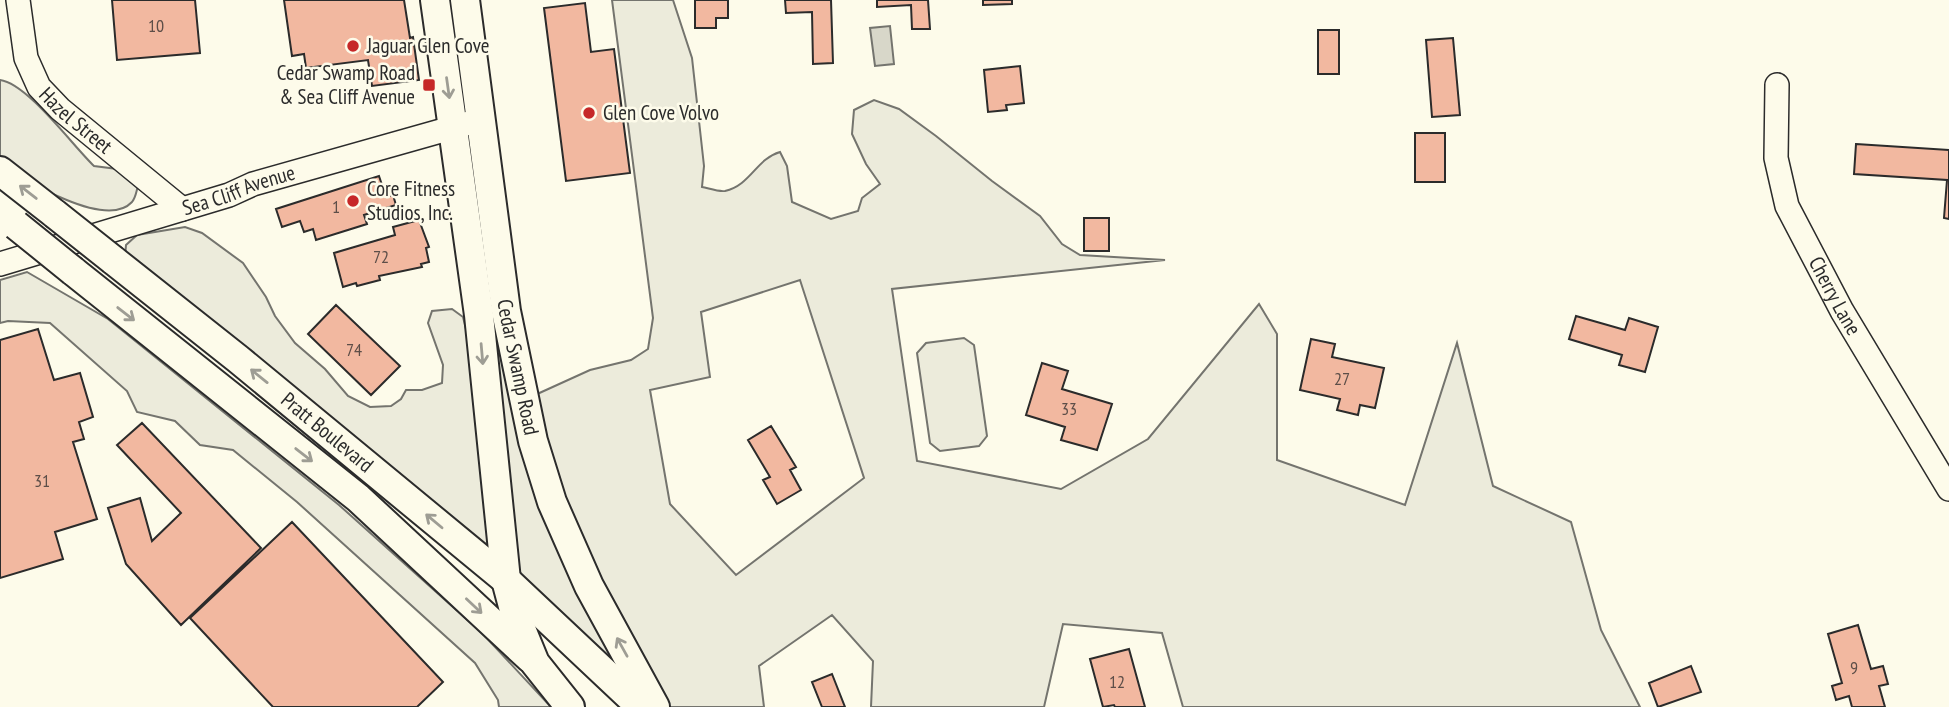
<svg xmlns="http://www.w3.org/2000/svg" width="1949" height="707" font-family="'PT Sans Narrow',sans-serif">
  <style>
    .green { fill: #ecebdb; stroke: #74746e; stroke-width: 2; fill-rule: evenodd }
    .water { fill: #d8d7c9; stroke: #74746e; stroke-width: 2 }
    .building { fill: #f2b8a0; stroke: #2b2b2b; stroke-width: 2 }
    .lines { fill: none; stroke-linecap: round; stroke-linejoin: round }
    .minor-casing { stroke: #2b2b2b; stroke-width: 26 }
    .major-casing { stroke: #2b2b2b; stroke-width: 32 }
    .minor { stroke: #fdfbea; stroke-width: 23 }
    .major { stroke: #fdfbea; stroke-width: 28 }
    .major-bridge-casing { stroke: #2b2b2b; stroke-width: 32; stroke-linecap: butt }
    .major-bridge { stroke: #fdfbea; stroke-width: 28 }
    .oneway { stroke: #9e9d94 }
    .poi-dot { fill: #c62828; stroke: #fdfbea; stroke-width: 2.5 }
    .labels { text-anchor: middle; stroke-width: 5; stroke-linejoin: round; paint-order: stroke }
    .number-label { font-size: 18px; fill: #5d4e48 }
    .poi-label { font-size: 21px; fill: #2b2b2b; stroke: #fdfbea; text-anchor: start }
    .street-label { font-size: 21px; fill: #2b2b2b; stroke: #fdfbea }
  </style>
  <rect width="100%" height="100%" fill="#fdfbea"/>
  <!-- green -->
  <path class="green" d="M612,0H673L692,58L704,166L702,187C708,188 718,192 725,191C751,185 756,159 780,152L787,166L792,202L831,219L858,211L862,198L880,184L866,164L852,134L854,110L874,100L899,109L936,136L992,181L1040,216L1062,244L1080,255L1165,260L892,289L917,461L1061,489L1148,439L1259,304L1277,334V460L1405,505L1457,343L1493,486L1571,522L1601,630L1640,707H1183L1162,633L1063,624L1044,707H871L873,661L832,615L759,666L764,707H642L125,258L126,245L137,235L185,227L202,233L243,263L266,297L275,316L295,343L325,369L348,396L370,407L391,406L401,399L406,390H422L442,383L443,365L428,323L432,311L452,309L463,317L471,349L491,292L524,400L590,370L631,360L648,349L653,318ZM800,280L864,478L736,575L670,504L650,390L710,377L701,312Z
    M0,80C27,83 73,146 94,166L125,170L138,186C136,192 136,197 132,202C106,230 23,180 0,162Z
    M27,272L108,319L339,505L482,633L551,707H499L498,700L475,663L297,502L233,450L200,445L175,421L137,412L127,391L50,323L8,321L0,323V280Z
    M964,338L974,345L987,436L979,446L940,451L930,443L917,353L926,343Z"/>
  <!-- water -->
  <path class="water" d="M890,26L894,64L875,66L870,28Z"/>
  <!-- building -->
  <path class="building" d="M112,0H195L200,53L117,60Z
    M284,0H404L410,38L413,37L419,80L372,86L368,60L306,68L304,54L292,56Z
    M695,0H728V18H716V28H695Z
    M785,0H831L833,63L813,64L812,12L786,13Z
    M877,0H928L930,29H912L911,5L877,7Z
    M983,0H1012V4L983,5Z
    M585,3L591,52L614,49L630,173L566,181L544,8Z
    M1318,30H1339V74H1318Z
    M1453,38L1460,115L1432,117L1426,40Z
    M1020,66L1024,103L1006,105L1007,110L988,112L984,70Z
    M1415,133H1445V182H1415Z
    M1856,144L1949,150V219L1944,218L1947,180L1854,174Z
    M379,176L386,197L393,195L396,205L364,215L367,224L316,240L313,229L304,232L300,221L282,227L276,209Z
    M1084,218H1109V251H1084Z
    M419,220L429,247L426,248L429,262L421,264L422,267L379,276L380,280L357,286L356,283L343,287L334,253L395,235L393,227Z
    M336,305L400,366L371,395L308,334Z
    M1576,316L1625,330L1629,318L1658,327L1645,372L1619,365L1622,355L1569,339Z
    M38,329L54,380L80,373L93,417L79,422L84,439L73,442L97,519L55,532L63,559L0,578V340Z
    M1311,339L1335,344L1332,357L1384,368L1375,408L1360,405L1358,415L1337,410L1340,399L1300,390Z
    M1042,363L1068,371L1062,389L1112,404L1097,450L1061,440L1065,427L1026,415Z
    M142,423L261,548L181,625L126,564L108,508L140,498L152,541L181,513L117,445Z
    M771,426L796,467L790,470L801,490L777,504L763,480L770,477L748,440Z
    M292,522L443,682L417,707H273L190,618Z
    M1858,625L1871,669L1883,666L1888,684L1879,686L1885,707H1852L1849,696L1836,700L1832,686L1842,683L1828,634Z
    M1129,649L1145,707H1115L1114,705L1103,707L1090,659Z
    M1691,666L1701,692L1658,707L1649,683Z
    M832,674L845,707H822L812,682Z"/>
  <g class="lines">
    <defs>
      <g id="minor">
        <path id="s1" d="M18,0L26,58L39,87L60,109L182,209"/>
        <path id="s2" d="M1777,85L1776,158L1787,206L1842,311L1949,489"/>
        <path id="s3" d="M0,264L229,195L253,184L469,123"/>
      </g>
      <g id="major">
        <path d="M435,0L479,315L506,580L515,614L535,663L570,707"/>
        <path id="s4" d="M465,0L506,311L533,441L552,502L589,586L655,707"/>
        <path d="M0,171L55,214"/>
        <path id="s5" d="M113,260L238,359L506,580L641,707"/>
        <path d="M73,271L358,498L530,658"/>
      </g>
    </defs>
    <!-- minor casing -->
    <use href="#minor" class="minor-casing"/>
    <!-- major casing -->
    <use href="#major" class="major-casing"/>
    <!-- minor -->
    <use href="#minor" class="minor"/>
    <!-- major -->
    <use href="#major" class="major"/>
    <defs>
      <path id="major-bridge" d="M55,214L113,260
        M16,225L73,271"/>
    </defs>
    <!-- major-bridge casing -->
    <use href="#major-bridge" class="major-bridge-casing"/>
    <!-- major-bridge -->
    <use href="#major-bridge" class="major-bridge"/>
  </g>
  <!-- one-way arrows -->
  <defs><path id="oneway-shaft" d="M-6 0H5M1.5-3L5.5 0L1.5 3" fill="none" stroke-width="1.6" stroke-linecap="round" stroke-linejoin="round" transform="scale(1.75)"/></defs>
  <g class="oneway">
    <use href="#oneway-shaft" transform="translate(448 88) rotate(82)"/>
    <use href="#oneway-shaft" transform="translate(28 192) rotate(-142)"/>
    <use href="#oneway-shaft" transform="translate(126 314) rotate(38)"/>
    <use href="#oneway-shaft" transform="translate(482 354) rotate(85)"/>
    <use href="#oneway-shaft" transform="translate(259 376) rotate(-141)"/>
    <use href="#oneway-shaft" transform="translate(304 455) rotate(38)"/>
    <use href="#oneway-shaft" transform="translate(434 521) rotate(-140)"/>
    <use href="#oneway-shaft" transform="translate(474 606) rotate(43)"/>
    <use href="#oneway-shaft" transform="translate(622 647) rotate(-119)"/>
  </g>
  <!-- markers -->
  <g class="poi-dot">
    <circle cx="353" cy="46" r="7"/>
    <rect x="422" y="78" width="14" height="14" rx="3.5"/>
    <circle cx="589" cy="113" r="7"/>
    <circle cx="353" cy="201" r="7"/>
  </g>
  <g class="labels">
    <!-- number labels -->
    <g class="number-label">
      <text x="156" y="32">10</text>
      <text x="336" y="213">1</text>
      <text x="381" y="263">72</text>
      <text x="354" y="356">74</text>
      <text x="1342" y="385">27</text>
      <text x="1069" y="415">33</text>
      <text x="42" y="487">31</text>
      <text x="1854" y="674">9</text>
      <text x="1117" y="688">12</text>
    </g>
    <!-- poi labels -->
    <g class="poi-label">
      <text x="367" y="53">Jaguar Glen Cove</text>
      <text x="415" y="80" text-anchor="end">Cedar Swamp Road<tspan x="415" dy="24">&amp; Sea Cliff Avenue</tspan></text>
      <text x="603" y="120">Glen Cove Volvo</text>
      <text x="367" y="196">Core Fitness<tspan x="367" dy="24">Studios, Inc.</tspan></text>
    </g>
    <!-- street labels -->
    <g class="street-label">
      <text dy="7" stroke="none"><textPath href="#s1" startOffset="140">Hazel Street</textPath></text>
      <text dy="7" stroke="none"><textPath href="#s3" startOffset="250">Sea Cliff Avenue</textPath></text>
      <text dy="7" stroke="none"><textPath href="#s2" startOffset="224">Cherry Lane</textPath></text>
      <text dy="7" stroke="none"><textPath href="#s4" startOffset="371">Cedar Swamp Road</textPath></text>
      <text dy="7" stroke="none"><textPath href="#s5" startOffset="275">Pratt Boulevard</textPath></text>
    </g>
  </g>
</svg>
